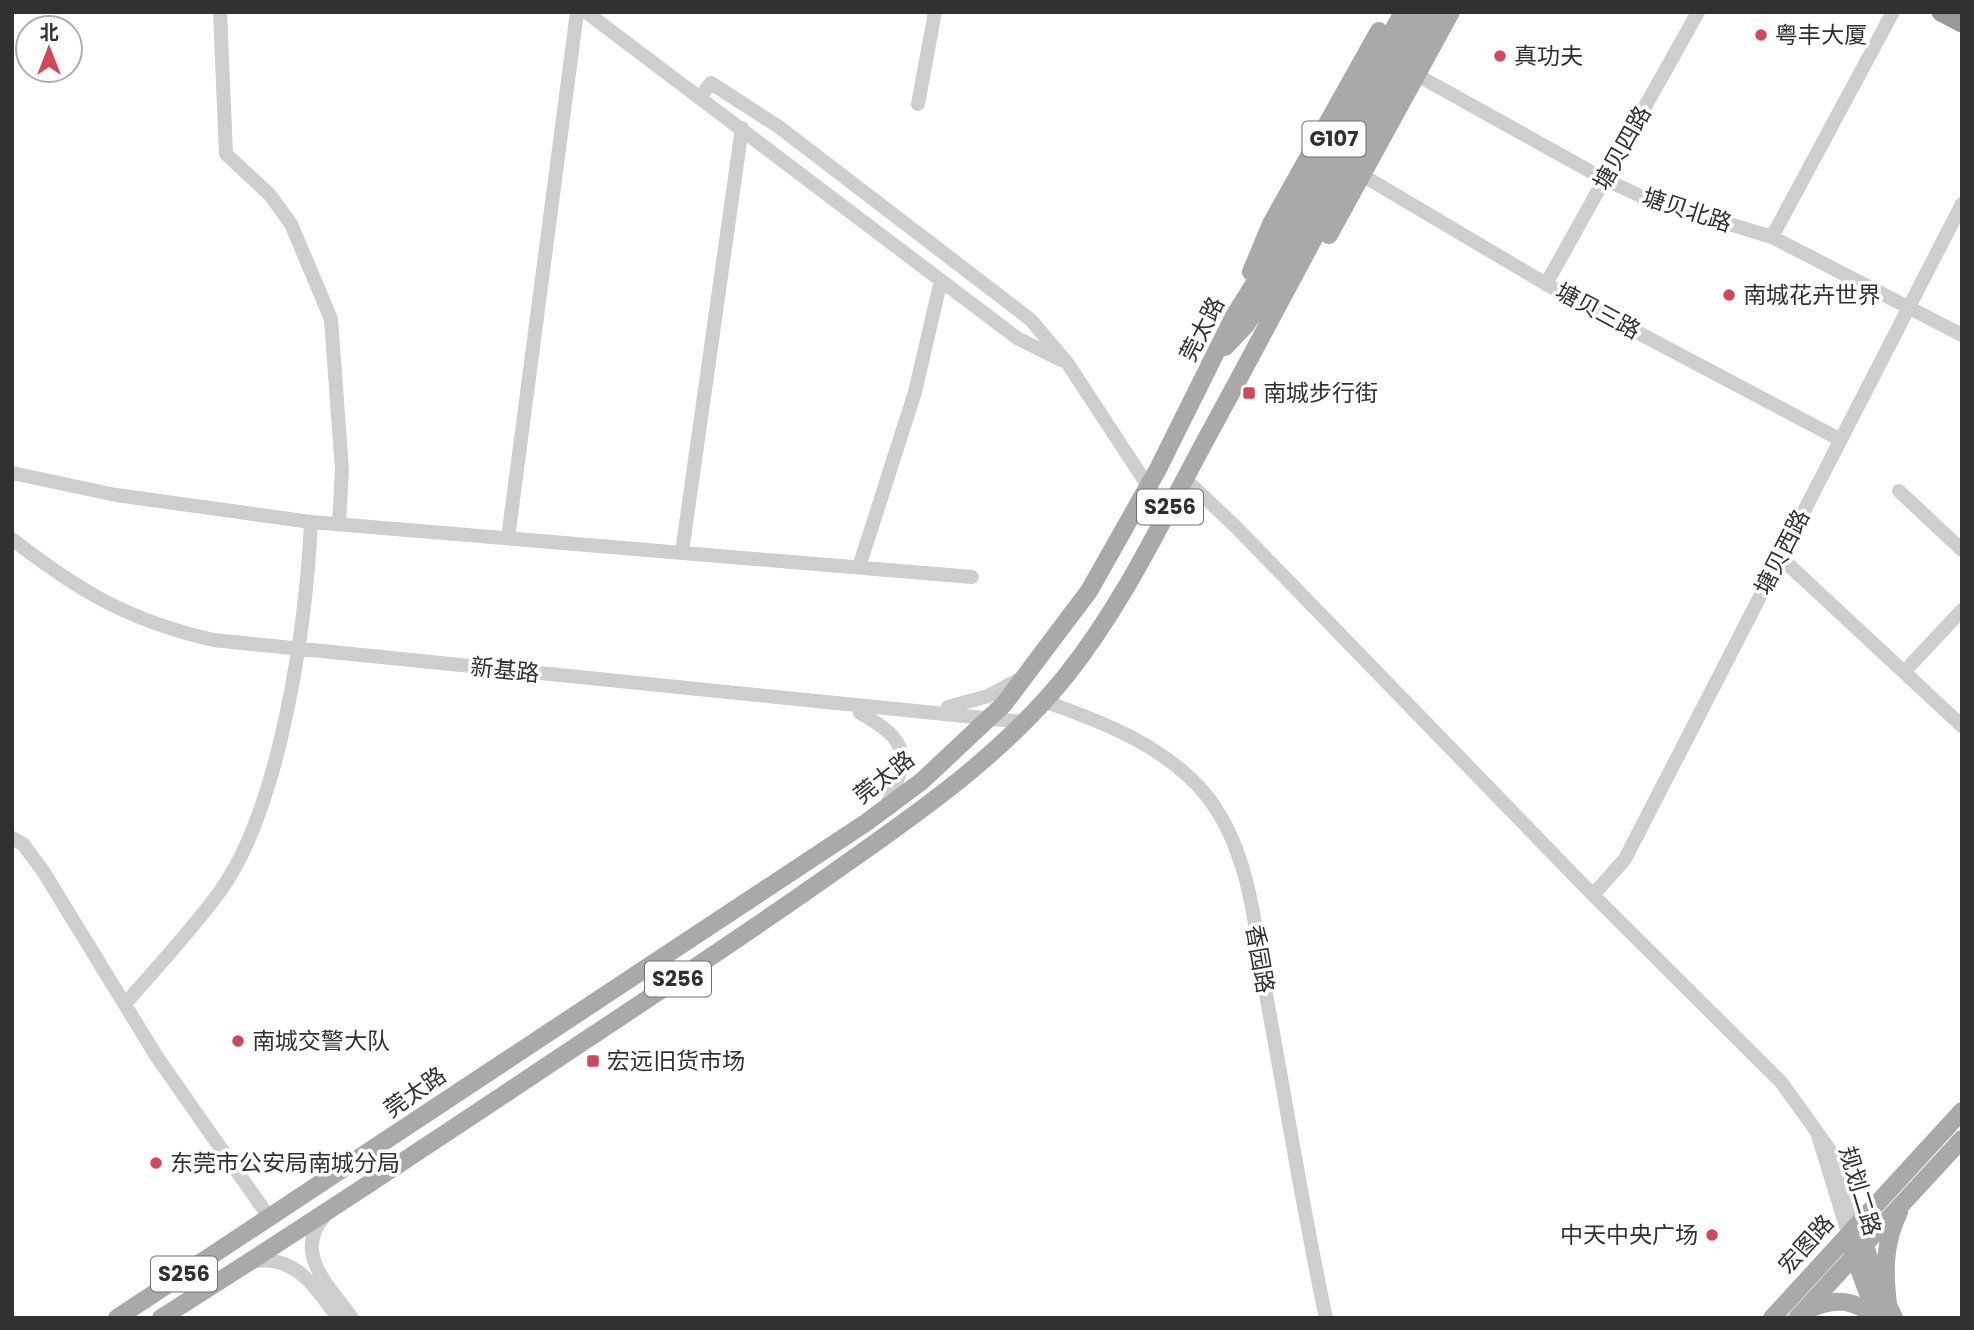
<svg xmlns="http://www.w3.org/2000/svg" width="1974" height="1330" font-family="Poppins,'Noto Sans SC',sans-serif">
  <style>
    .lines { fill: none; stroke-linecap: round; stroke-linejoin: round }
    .minor { stroke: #cecece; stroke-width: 14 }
    .major { stroke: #a9a9a9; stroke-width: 18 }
    .highway { stroke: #989898; stroke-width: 19 }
    .poi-dot { fill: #d2485b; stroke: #fff; stroke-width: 2.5 }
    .labels { text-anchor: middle; stroke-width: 7; stroke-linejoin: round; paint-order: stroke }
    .shield { fill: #fff; stroke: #6f6f6f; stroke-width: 2 }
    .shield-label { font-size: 21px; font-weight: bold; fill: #313131 }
    .poi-label { font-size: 23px; fill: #313131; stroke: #fff; text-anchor: start }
    .street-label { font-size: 23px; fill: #313131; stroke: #fff }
  </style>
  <rect width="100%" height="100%" fill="#fff"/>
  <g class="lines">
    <!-- minor -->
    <path class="minor" d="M220,12L226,154L270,195L291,224L331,319L342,470L339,524
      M586,12L1017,338L1061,360
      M1417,75L1604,179L1647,199L1772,237L1962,335
      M700,97L711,83L779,127L1031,320L1068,364L1148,486
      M918,104L935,12
      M1362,175L1546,284L1839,439
      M1772,237L1893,12
      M1546,284L1698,12
      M12,473L116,495L311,522L972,577
      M1185,479L1236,527L1593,895L1781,1082L1817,1132
      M1899,491L1962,550
      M508,538L577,12
      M12,539C80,592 128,620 213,640L1024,722
      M682,552L742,128
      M1779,556L1962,726
      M859,567L915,392L941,280
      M1904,672L1962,610
      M1043,701C1101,721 1166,746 1206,795C1253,853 1256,940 1269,1011C1288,1113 1304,1216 1326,1318
      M948,707L988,696L1020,679
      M860,713C912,742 909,757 886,807
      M12,838L23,844L43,871L157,1057L269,1217
      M1593,895L1625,859L1962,204
      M125,1004C157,967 192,930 221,890C281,805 306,626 311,522
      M324,1217C292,1253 330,1287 352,1318
      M1848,1233L1817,1132L1841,1166L1858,1222
      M251,1262C295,1253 315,1287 338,1318"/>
    <!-- major -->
    <path class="major" d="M1329,235L1451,12
      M1251,272L1271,224L1379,31
      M1225,347L1246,325L1271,288L1420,12
      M1862,1236L1874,1274L1894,1318
      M1851,1247L1877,1318
      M1888,1304C1884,1271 1884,1243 1899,1212
      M1809,1309C1833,1298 1855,1298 1875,1318
      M117,1318L867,822L922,781L1004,704L1089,591L1158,469L1234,316L1266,265L1403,12
      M161,1318C334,1209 503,1095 673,982C733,942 792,902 851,860C928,806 1005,751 1065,677C1122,606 1161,523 1204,443C1282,300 1358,156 1435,12
      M1772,1318L1962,1111
      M1797,1318L1962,1139"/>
    <!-- highway -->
    <path class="highway" d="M1941,12L1962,23"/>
  </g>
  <!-- markers -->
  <g class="poi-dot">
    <circle cx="1761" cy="35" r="7"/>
    <circle cx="1500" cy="56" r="7"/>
    <circle cx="1729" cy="295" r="7"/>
    <rect x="1242" y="386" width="14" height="14" rx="3.5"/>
    <circle cx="238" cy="1041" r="7"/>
    <rect x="586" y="1054" width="14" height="14" rx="3.5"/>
    <circle cx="156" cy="1163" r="7"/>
    <circle cx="1712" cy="1235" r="7"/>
  </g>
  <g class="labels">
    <!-- shield labels -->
    <g class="shield">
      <rect x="1302.5" y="121.5" width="63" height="35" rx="5"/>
      <rect x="1137" y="489.5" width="66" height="35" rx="5"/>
      <rect x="645" y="961.5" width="66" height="35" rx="5"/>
      <rect x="151" y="1256.5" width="66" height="35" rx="5"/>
    </g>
    <g class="shield-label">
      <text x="1334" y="146">G107</text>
      <text x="1170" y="514">S256</text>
      <text x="678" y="986">S256</text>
      <text x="184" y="1281">S256</text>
    </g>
    <!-- poi labels -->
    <g class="poi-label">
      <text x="1775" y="43">粤丰大厦</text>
      <text x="1514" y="64">真功夫</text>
      <text x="1743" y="303">南城花卉世界</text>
      <text x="1263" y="401">南城步行街</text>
      <text x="252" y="1049">南城交警大队</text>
      <text x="607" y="1069">宏远旧货市场</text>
      <text x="170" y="1171">东莞市公安局南城分局</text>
      <text x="1698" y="1243" text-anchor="end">中天中央广场</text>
    </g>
    <!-- street labels -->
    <g class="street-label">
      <text transform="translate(1622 148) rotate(-61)" y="8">塘贝四路</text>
      <text transform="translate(1687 210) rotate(18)" y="8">塘贝北路</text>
      <text transform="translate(1598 311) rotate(28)" y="8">塘贝三路</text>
      <text transform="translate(1202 329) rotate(-63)" y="8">莞太路</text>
      <text transform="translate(1782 552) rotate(-63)" y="8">塘贝西路</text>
      <text transform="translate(505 670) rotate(6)" y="8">新基路</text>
      <text transform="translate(884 777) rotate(-38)" y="8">莞太路</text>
      <text transform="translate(1260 959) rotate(80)" y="8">香园路</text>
      <text transform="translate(415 1092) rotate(-35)" y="8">莞太路</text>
      <text transform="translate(1860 1191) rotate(73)" y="8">规划二路</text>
      <text transform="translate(1806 1244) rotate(-48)" y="8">宏图路</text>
    </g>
  </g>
  <!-- border -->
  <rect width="1974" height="1330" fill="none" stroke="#313131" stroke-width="28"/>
  <!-- north arrow -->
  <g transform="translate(49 49)"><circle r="33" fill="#ffffff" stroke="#adadad" stroke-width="2"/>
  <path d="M0-5L12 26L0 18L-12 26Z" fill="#d2485b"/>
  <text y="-10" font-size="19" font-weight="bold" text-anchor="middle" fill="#313131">北</text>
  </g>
</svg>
